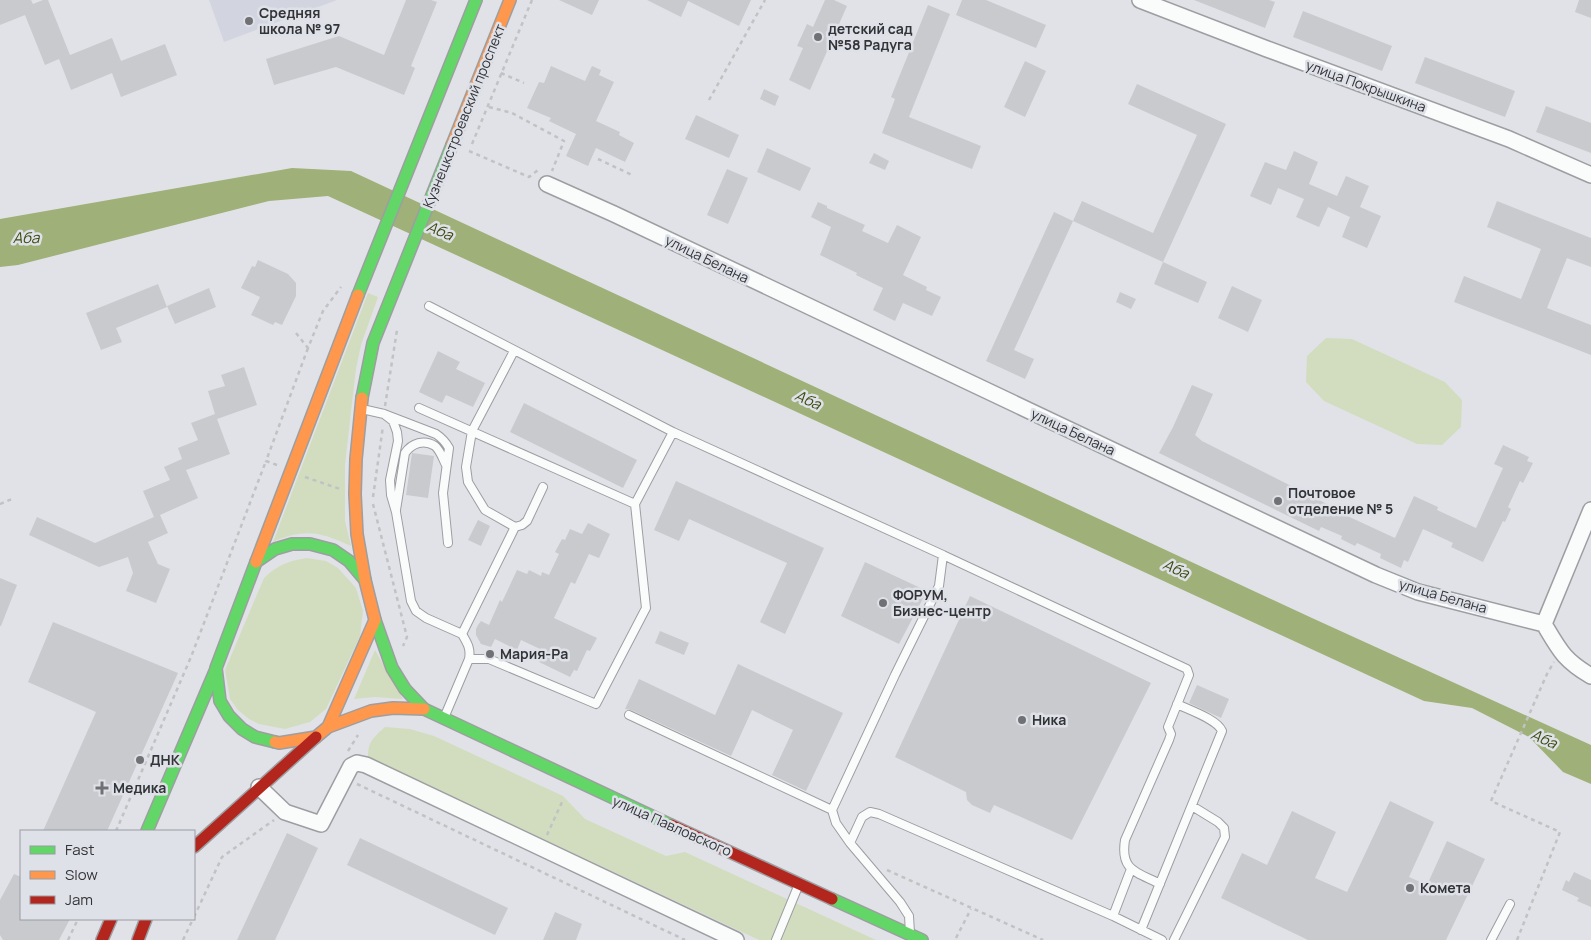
<svg xmlns="http://www.w3.org/2000/svg" width="1591" height="940" font-family="Manrope,sans-serif">
  <style>
    .built { fill: #d2d4df }
    .green { fill: #d2ddbf }
    .water { fill: #9fb078 }
    .building { fill: #c9cace }
    .lines { fill: none; stroke-linecap: round; stroke-linejoin: round }
    .lane-casing { stroke: #9d9ea1; stroke-width: 10 }
    .street-casing { stroke: #9d9ea1; stroke-width: 18 }
    .fast-casing { stroke: #9d9ea1; stroke-width: 14 }
    .slow-casing { stroke: #9d9ea1; stroke-width: 14 }
    .jam-casing { stroke: #9d9ea1; stroke-width: 14 }
    .path { stroke: #c1c2c3; stroke-width: 2.5; stroke-dasharray: 4 4; stroke-linecap: butt }
    .lane { stroke: #fafbfb; stroke-width: 8 }
    .street { stroke: #fafbfb; stroke-width: 15 }
    .fast { stroke: #63d668; stroke-width: 11 }
    .slow { stroke: #ff974d; stroke-width: 11 }
    .jam { stroke: #b3261e; stroke-width: 11 }
    .poi-dot { fill: #707175; stroke: #dfe1e9; stroke-width: 2 }
    .labels { text-anchor: middle; stroke-width: 5; stroke-linejoin: round; paint-order: stroke }
    .poi-label { font-size: 14px; font-weight: bold; fill: #333437; stroke: #dfe1e9; text-anchor: start }
    .street-label { font-size: 14px; fill: #333437; stroke: #dfe1e9 }
    .water-label { font-size: 15px; font-style: italic; fill: #3d4c0f; stroke: #dfe1e9 }
  </style>
  <rect width="100%" height="100%" fill="#e1e2e7"/>
  <!-- built -->
  <path class="built" d="M209,0H337L224,42Z"/>
  <!-- green -->
  <path class="green" d="M368,293L378,297L361,345L356,369L350,420L345,465V521L351,546C320,532 305,528 273,542Z
    M1326,338L1352,339L1445,382L1462,400L1461,427L1442,445L1417,444L1324,401L1306,382L1307,356Z
    M307,558L326,561L338,568L356,588L363,611L360,636L326,709L310,722L285,729L259,724L249,719L238,710L230,699L225,670L264,578C278,565 288,561 307,558Z
    M375,650L403,699L374,697L354,699Z
    M385,727L410,729L434,736L563,796L585,819L666,856L685,852L876,940H759L368,757C368,741 374,737 385,727Z"/>
  <!-- water -->
  <path class="water" d="M292,168L351,171L1312,618L1591,745V784L1563,772L1529,737L1472,708L1424,701L328,196L269,201L18,265L0,267V219Z"/>
  <!-- building -->
  <path class="building" d="M0,0H31L33,4L43,0H48L70,55L112,38L121,61L165,44L177,75L121,97L112,73L71,90L59,59L45,65L25,15L0,25Z
    M406,0H431L437,2L411,66L415,68L404,95L336,67L274,85L266,59L339,36L384,55Z
    M559,0H599L592,15Z
    M647,0H751L739,26L688,1L681,17Z
    M825,0H834L847,6L810,90L789,80L803,48L797,46L807,24L813,27Z
    M962,0H986L1046,25L1036,48L956,15Z
    M1194,0H1269L1275,2L1265,28Z
    M1579,0H1591V18L1575,12Z
    M928,5L950,14L909,117L981,146L972,169L882,133L895,99L891,97Z
    M1303,11L1392,46L1382,71L1293,37Z
    M1425,57L1515,91L1505,117L1415,83Z
    M1025,61L1046,71L1025,117L1004,107Z
    M551,66L585,81L592,66L601,70L599,75L614,82L596,121L620,132L619,135L634,143L625,162L596,148L588,166L566,156L576,134L549,121L551,118L527,108L539,82L544,83Z
    M1137,84L1226,124L1163,262L1073,221L1082,201L1153,233L1197,135L1128,104Z
    M764,89L779,96L775,106L760,99Z
    M1546,106L1591,123V153L1536,132Z
    M696,115L739,135L729,158L685,139Z
    M767,148L811,168L800,191L757,172Z
    M1294,151L1318,162L1309,184L1337,196L1346,176L1369,186L1360,207L1381,216L1367,248L1342,237L1350,217L1328,207L1319,227L1296,217L1304,199L1278,188L1271,205L1250,196L1265,162L1286,170Z
    M874,153L889,161L885,170L869,163Z
    M727,169L748,178L728,224L707,215Z
    M1497,201L1591,238V267L1567,258L1547,308L1591,325V355L1454,302L1464,276L1521,299L1541,249L1487,227Z
    M818,202L827,206V208L865,225L862,231L888,243L897,225L921,237L903,275L927,287L926,290L941,297L932,316L903,303L895,321L873,310L883,288L856,275L857,273L820,255L831,227L811,217Z
    M1054,212L1073,221L1014,350L1034,359L1025,379L986,361Z
    M258,260L288,274L296,283V296L282,325L275,322L273,325L251,315L260,297L241,288L252,266L255,267Z
    M1163,262L1207,282L1198,303L1154,284Z
    M158,284L167,307L116,328L122,342L101,350L86,313Z
    M1232,286L1262,300L1248,332L1218,318Z
    M209,288L216,307L175,324L167,306Z
    M1120,292L1136,299L1131,309L1116,302Z
    M438,351L460,362L456,369L485,383L473,407L446,395L442,403L419,392Z
    M244,367L257,405L217,419L230,454L186,470L198,498L160,515L168,533L148,542L158,564L170,569L156,603L126,591L133,573L128,557L99,567L29,535L37,517L95,543L154,517L143,491L170,480L164,467L182,459L178,448L198,440L191,423L215,414L208,391L225,386L221,375Z
    M1192,385L1213,394L1195,435L1202,441L1331,506L1330,508L1395,538L1414,496L1438,507L1437,510L1476,528L1503,468L1494,464L1503,445L1529,457L1527,461L1533,463L1523,483L1520,481L1508,507L1511,509L1505,522L1503,521L1483,562L1451,547L1453,543L1423,529L1408,562L1404,560L1401,568L1380,558L1381,554L1357,543L1355,546L1341,539L1342,536L1321,527L1319,531L1159,453L1173,427Z
    M524,403L637,460L623,488L510,432Z
    M412,453L434,456L428,498L406,495Z
    M676,481L824,548L785,634L760,622L787,563L689,519L679,541L654,530Z
    M478,520L490,526L481,546L468,540Z
    M588,523L610,534L599,558L589,554L575,584L571,582L554,618L597,638L590,651L587,650L577,671L574,670L570,677L539,662L542,655L538,653L540,649L521,640L517,650L495,639L491,647L481,644L476,635V629L478,625L481,621L489,625L500,600L502,602L517,570L527,574L529,570L541,576L542,572L549,575L559,554L555,552L562,539L565,540L570,529L582,534Z
    M865,562L927,591L899,644L841,616Z
    M0,578L17,585L1,626H0Z
    M970,596L1151,683L1072,840L994,805L990,813L972,805L967,800L966,792L895,757Z
    M53,622L178,673L107,831H43L96,712L28,682Z
    M660,631L689,643L684,655L655,643Z
    M738,664L843,713L806,791L772,775L793,730L752,710L731,756L631,710L625,709L639,679L715,715Z
    M1197,685L1229,699L1221,718L1189,703Z
    M1390,801L1434,822L1409,877L1427,885L1447,841L1485,859L1446,940H1308L1221,898L1242,853L1267,865L1292,811L1336,832L1315,878L1347,892Z
    M287,833L318,848L275,940H237Z
    M360,838L508,908L495,935L347,865Z
    M1574,872L1591,880V907L1577,901L1579,898L1562,890L1566,880L1569,882Z
    M14,874L21,877V919H70L59,940H3L0,935V900Z
    M555,912L582,924L576,940H543Z"/>
  <g class="lines">
    <defs>
      <path id="lane" d="M429,306L673,432L943,555L939,586L895,675L832,810
        M419,408L635,504
        M362,409L384,414L436,434C442,438 445,441 449,448L443,493L448,543
        M384,414L393,421L397,432L398,441L390,480L391,495L396,512L411,601L416,611L426,618L462,634
        M396,510L405,453C412,443 424,439 435,446C440,450 443,459 446,465
        M515,527L522,525L527,521L543,487
        M943,555L1187,669L1189,675L1168,727L1171,734L1169,740L1125,840C1120,871 1137,872 1160,884
        M469,659H489L596,704L646,608L635,504L673,432
        M629,715L832,810L836,823L850,843
        M444,718L469,659C471,648 467,643 462,634L515,527L485,510L468,482L466,467L472,431L514,351
        M1113,916L1131,869
        M1141,930L1222,731C1217,719 1189,710 1177,704
        M910,933L909,916L900,902L850,843L862,817L870,812L879,814L1113,916L1162,940
        M776,940L799,884
        M1174,940L1225,837L1224,828L1218,822L1192,806
        M1491,940L1510,904"/>
      <path id="street" d="M1140,0L1267,49L1509,139L1591,175
        M547,184L614,214L1376,575L1418,592L1544,624C1560,651 1564,660 1591,676
        M1544,624L1591,510
        M259,787L285,812L321,824L351,766L357,763L366,765L736,940"/>
      <path id="fast" d="M358,295L476,0
        M362,398L373,343L452,145
        M375,620L392,668L405,689L424,709L671,825
        M275,742L255,737L242,729L229,716L220,701L216,668L256,562L275,549L292,544H310L333,550L349,561L365,580
        M147,831L216,669
        M832,899L922,940"/>
      <path id="slow" d="M452,145L510,0
        M256,562L358,295
        M328,727L371,711L393,708L424,709
        M275,742L279,743L316,737L328,727L375,620L365,580L357,534L355,494L356,459L362,398"/>
      <path id="jam" d="M671,825L832,899
        M194,847L316,737
        M102,940L111,919
        M138,940L146,919"/>
    </defs>
    <!-- lane casing -->
    <use href="#lane" class="lane-casing"/>
    <!-- street casing -->
    <use href="#street" class="street-casing"/>
    <!-- fast casing -->
    <use href="#fast" class="fast-casing"/>
    <!-- slow casing -->
    <use href="#slow" class="slow-casing"/>
    <!-- jam casing -->
    <use href="#jam" class="jam-casing"/>
    <!-- path -->
    <path class="path" d="M501,73L524,83
      M709,100L765,0
      M489,107L512,113L564,141L552,171
      M472,144L532,0
      M469,151L529,177L538,170
      M598,159L632,175
      M296,333L308,348L323,311L341,287
      M385,406L397,330
      M277,465L266,461L308,348
      M305,477L340,489
      M373,497L383,426
      M0,504L12,499
      M373,504L407,637L403,646
      M348,751L358,735
      M357,784L685,940
      M116,831L191,657L266,461
      M547,835L562,802
      M887,870L1043,940
      M194,917L222,857L274,820
      M956,938L971,909
      M68,940L78,919
      M183,940L193,919
      M1517,940L1560,832L1491,801L1547,674L1554,662"/>
    <!-- lane -->
    <use href="#lane" class="lane"/>
    <!-- street -->
    <use href="#street" class="street"/>
    <!-- fast -->
    <use href="#fast" class="fast"/>
    <!-- slow -->
    <use href="#slow" class="slow"/>
    <!-- jam -->
    <use href="#jam" class="jam"/>
  </g>
  <!-- markers -->
  <g class="poi-dot">
    <circle cx="249" cy="21" r="5"/>
    <circle cx="818" cy="37" r="5"/>
    <circle cx="1278" cy="501" r="5"/>
    <circle cx="883" cy="603" r="5"/>
    <circle cx="490" cy="654" r="5"/>
    <circle cx="1022" cy="720" r="5"/>
    <circle cx="140" cy="760" r="5"/>
    <path d="M99.5 780.5h5v5h5v5h-5v5h-5v-5h-5v-5h5z"/>
    <circle cx="1410" cy="888" r="5"/>
  </g>
  <g class="labels">
    <!-- poi labels -->
    <g class="poi-label">
      <text x="259" y="18">Средняя<tspan x="259" dy="16">школа № 97</tspan></text>
      <text x="828" y="34">детский сад<tspan x="828" dy="16">№58 Радуга</tspan></text>
      <text x="1288" y="498">Почтовое<tspan x="1288" dy="16">отделение № 5</tspan></text>
      <text x="893" y="600">ФОРУМ,<tspan x="893" dy="16">Бизнес-центр</tspan></text>
      <text x="500" y="659">Мария-Ра</text>
      <text x="1032" y="725">Ника</text>
      <text x="150" y="765">ДНК</text>
      <text x="113" y="793">Медика</text>
      <text x="1420" y="893">Комета</text>
    </g>
    <!-- street labels -->
    <g class="street-label">
      <text transform="translate(1366 86) rotate(20)" y="5">улица Покрышкина</text>
      <text transform="translate(464 116) rotate(-68)" y="5">Кузнецкстроевский проспект</text>
      <text transform="translate(707 259) rotate(26)" y="5">улица Белана</text>
      <text transform="translate(1073 432) rotate(25)" y="5">улица Белана</text>
      <text transform="translate(1443 596) rotate(16)" y="5">улица Белана</text>
      <text transform="translate(672 826) rotate(24)" y="5">улица Павловского</text>
    </g>
    <!-- water labels -->
    <g class="water-label">
      <text transform="translate(440 231) rotate(23)" y="5">Аба</text>
      <text x="26" y="243">Аба</text>
      <text transform="translate(808 400) rotate(25)" y="5">Аба</text>
      <text transform="translate(1176 569) rotate(25)" y="5">Аба</text>
      <text transform="translate(1544 739) rotate(25)" y="5">Аба</text>
    </g>
  </g>
  <!-- legend -->
  <rect x="20" y="830" width="175" height="90" fill="#dfe1e9" stroke="#9a9ca2"/>
  <rect x="30" y="846" width="25" height="8" fill="#63d668" stroke="#9a9ca2"/>
  <text x="65" y="855" font-size="15" fill="#333437">Fast</text>
  <rect x="30" y="871" width="25" height="8" fill="#ff974d" stroke="#9a9ca2"/>
  <text x="65" y="880" font-size="15" fill="#333437">Slow</text>
  <rect x="30" y="896" width="25" height="8" fill="#b3261e" stroke="#9a9ca2"/>
  <text x="65" y="905" font-size="15" fill="#333437">Jam</text>
</svg>
